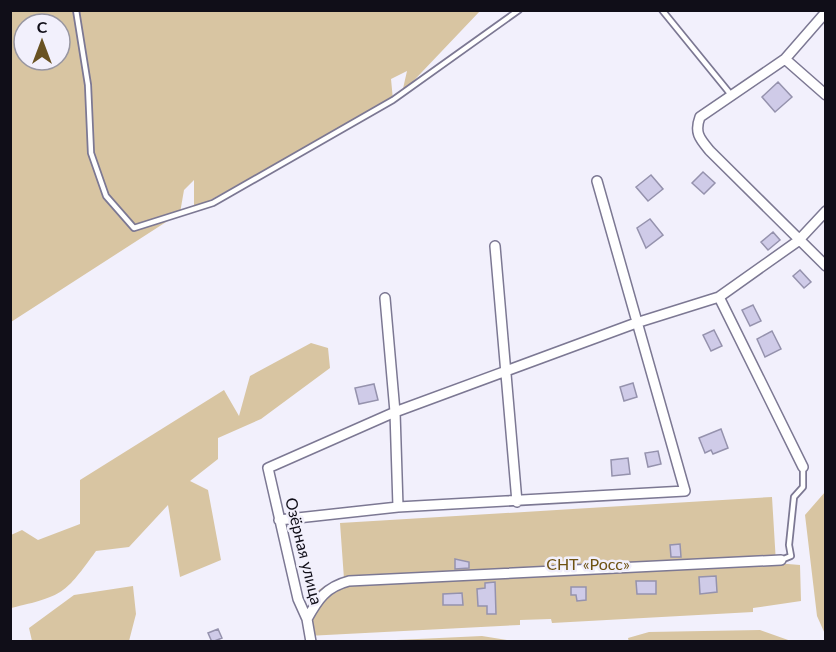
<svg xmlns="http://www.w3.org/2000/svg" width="836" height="652" font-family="Lato,sans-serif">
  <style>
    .green { fill: #d8c5a2; fill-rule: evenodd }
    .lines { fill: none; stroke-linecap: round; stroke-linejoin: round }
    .stream { stroke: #b4a17c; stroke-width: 2 }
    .building { fill: #cfcbe8; stroke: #9592ad; stroke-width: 1.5 }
    .service-casing { stroke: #7c7893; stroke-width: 8 }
    .minor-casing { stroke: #7c7893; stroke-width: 12 }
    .service { stroke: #fff; stroke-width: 4.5 }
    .minor { stroke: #fff; stroke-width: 9 }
    .labels { text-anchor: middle; stroke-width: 5; stroke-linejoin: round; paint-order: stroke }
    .street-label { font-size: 16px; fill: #100e18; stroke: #f2f0fc }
    .park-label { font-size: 16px; fill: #6e5212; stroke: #f2f0fc }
  </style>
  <rect width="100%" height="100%" fill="#f2f0fc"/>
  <!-- green -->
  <path class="green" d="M11,11H480L402,93L407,71L391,79L393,100L194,209V180L184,190L180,213L11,322ZM24,24H60V60H24Z
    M311,343L328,348L330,368L261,419L218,438V459L190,481L208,490L221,560L180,577L168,505L129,547L96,551C65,594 63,596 11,608V535L22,530L38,540L80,524V480L224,390L239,416L250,376Z
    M825,492V634L817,616L805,515Z
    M772,497L776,563L800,565L801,601L753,608V612L552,623L551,619L520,620V625L307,636C310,600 306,590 344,579L340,523Z
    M133,586L136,614L129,641H32L29,628L74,595Z
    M760,630L791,641L629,642L628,638L649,632Z
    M482,636L513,641H375Z"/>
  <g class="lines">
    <!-- stream -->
    <path class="stream" d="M731,642H733"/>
  </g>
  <!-- building -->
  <path class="building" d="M778,82L792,97L775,112L762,97Z
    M703,172L715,183L704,194L692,183Z
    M651,175L663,189L648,201L636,187Z
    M650,219L663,235L646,248L637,228Z
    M773,232L780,240L768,250L761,242Z
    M800,270L811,282L804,288L793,276Z
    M753,305L761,321L750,326L742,310Z
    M714,330L722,346L711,351L703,335Z
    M772,331L781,349L765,357L757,339Z
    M633,383L637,397L624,401L620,387Z
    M374,384L378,400L359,404L355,388Z
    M721,429L728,448L713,454L711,450L705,453L699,438Z
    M658,451L661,464L648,467L645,453Z
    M628,458L630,474L612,476L611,460Z
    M680,544L681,557H671L670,545Z
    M455,559L469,562V568L455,569Z
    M716,576L717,592L700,594L699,577Z
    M636,581H656V594H637Z
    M495,582L496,614H487V606H478L477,589L485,588V583Z
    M571,587H586V600L577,601L576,595H571Z
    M462,593L463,605H443V594Z
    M218,629L222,638L212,642L208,633Z"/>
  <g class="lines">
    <defs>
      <path id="service" d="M76,10L88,85L91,153L106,196L134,228L213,203L393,100L519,10
        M662,10L732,96
        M781,560L791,556L789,545L794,497L803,487V467"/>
      <path id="minor" d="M826,12L785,59L700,117C694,133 700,139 710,151L826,266
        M785,59L826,95
        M495,246L517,502
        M719,297L803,467
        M385,298L395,412L398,507
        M279,520L398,507L685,491L597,181
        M307,619C318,599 326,587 349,581L781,560
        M311,642L307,619L298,599L268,468L395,412L636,323L719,297L798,241L826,211"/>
    </defs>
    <!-- service casing -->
    <use href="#service" class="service-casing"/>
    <!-- minor casing -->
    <use href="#minor" class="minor-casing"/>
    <!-- service -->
    <use href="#service" class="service"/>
    <!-- minor -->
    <use href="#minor" class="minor"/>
  </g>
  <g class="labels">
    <!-- street labels -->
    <g class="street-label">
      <text transform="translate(304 551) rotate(76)" y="6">Озёрная улица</text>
    </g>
    <!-- park labels -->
    <g class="park-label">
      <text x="588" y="570">СНТ «Росс»</text>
    </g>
  </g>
  <!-- border -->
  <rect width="836" height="652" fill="none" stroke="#100e18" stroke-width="24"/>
  <!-- north arrow -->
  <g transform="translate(42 42)"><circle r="28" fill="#f2f0fc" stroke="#9896a1" stroke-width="1.5"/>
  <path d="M0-4.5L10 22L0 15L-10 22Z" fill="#695222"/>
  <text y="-9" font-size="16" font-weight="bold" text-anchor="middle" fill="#100e18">С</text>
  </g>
</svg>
